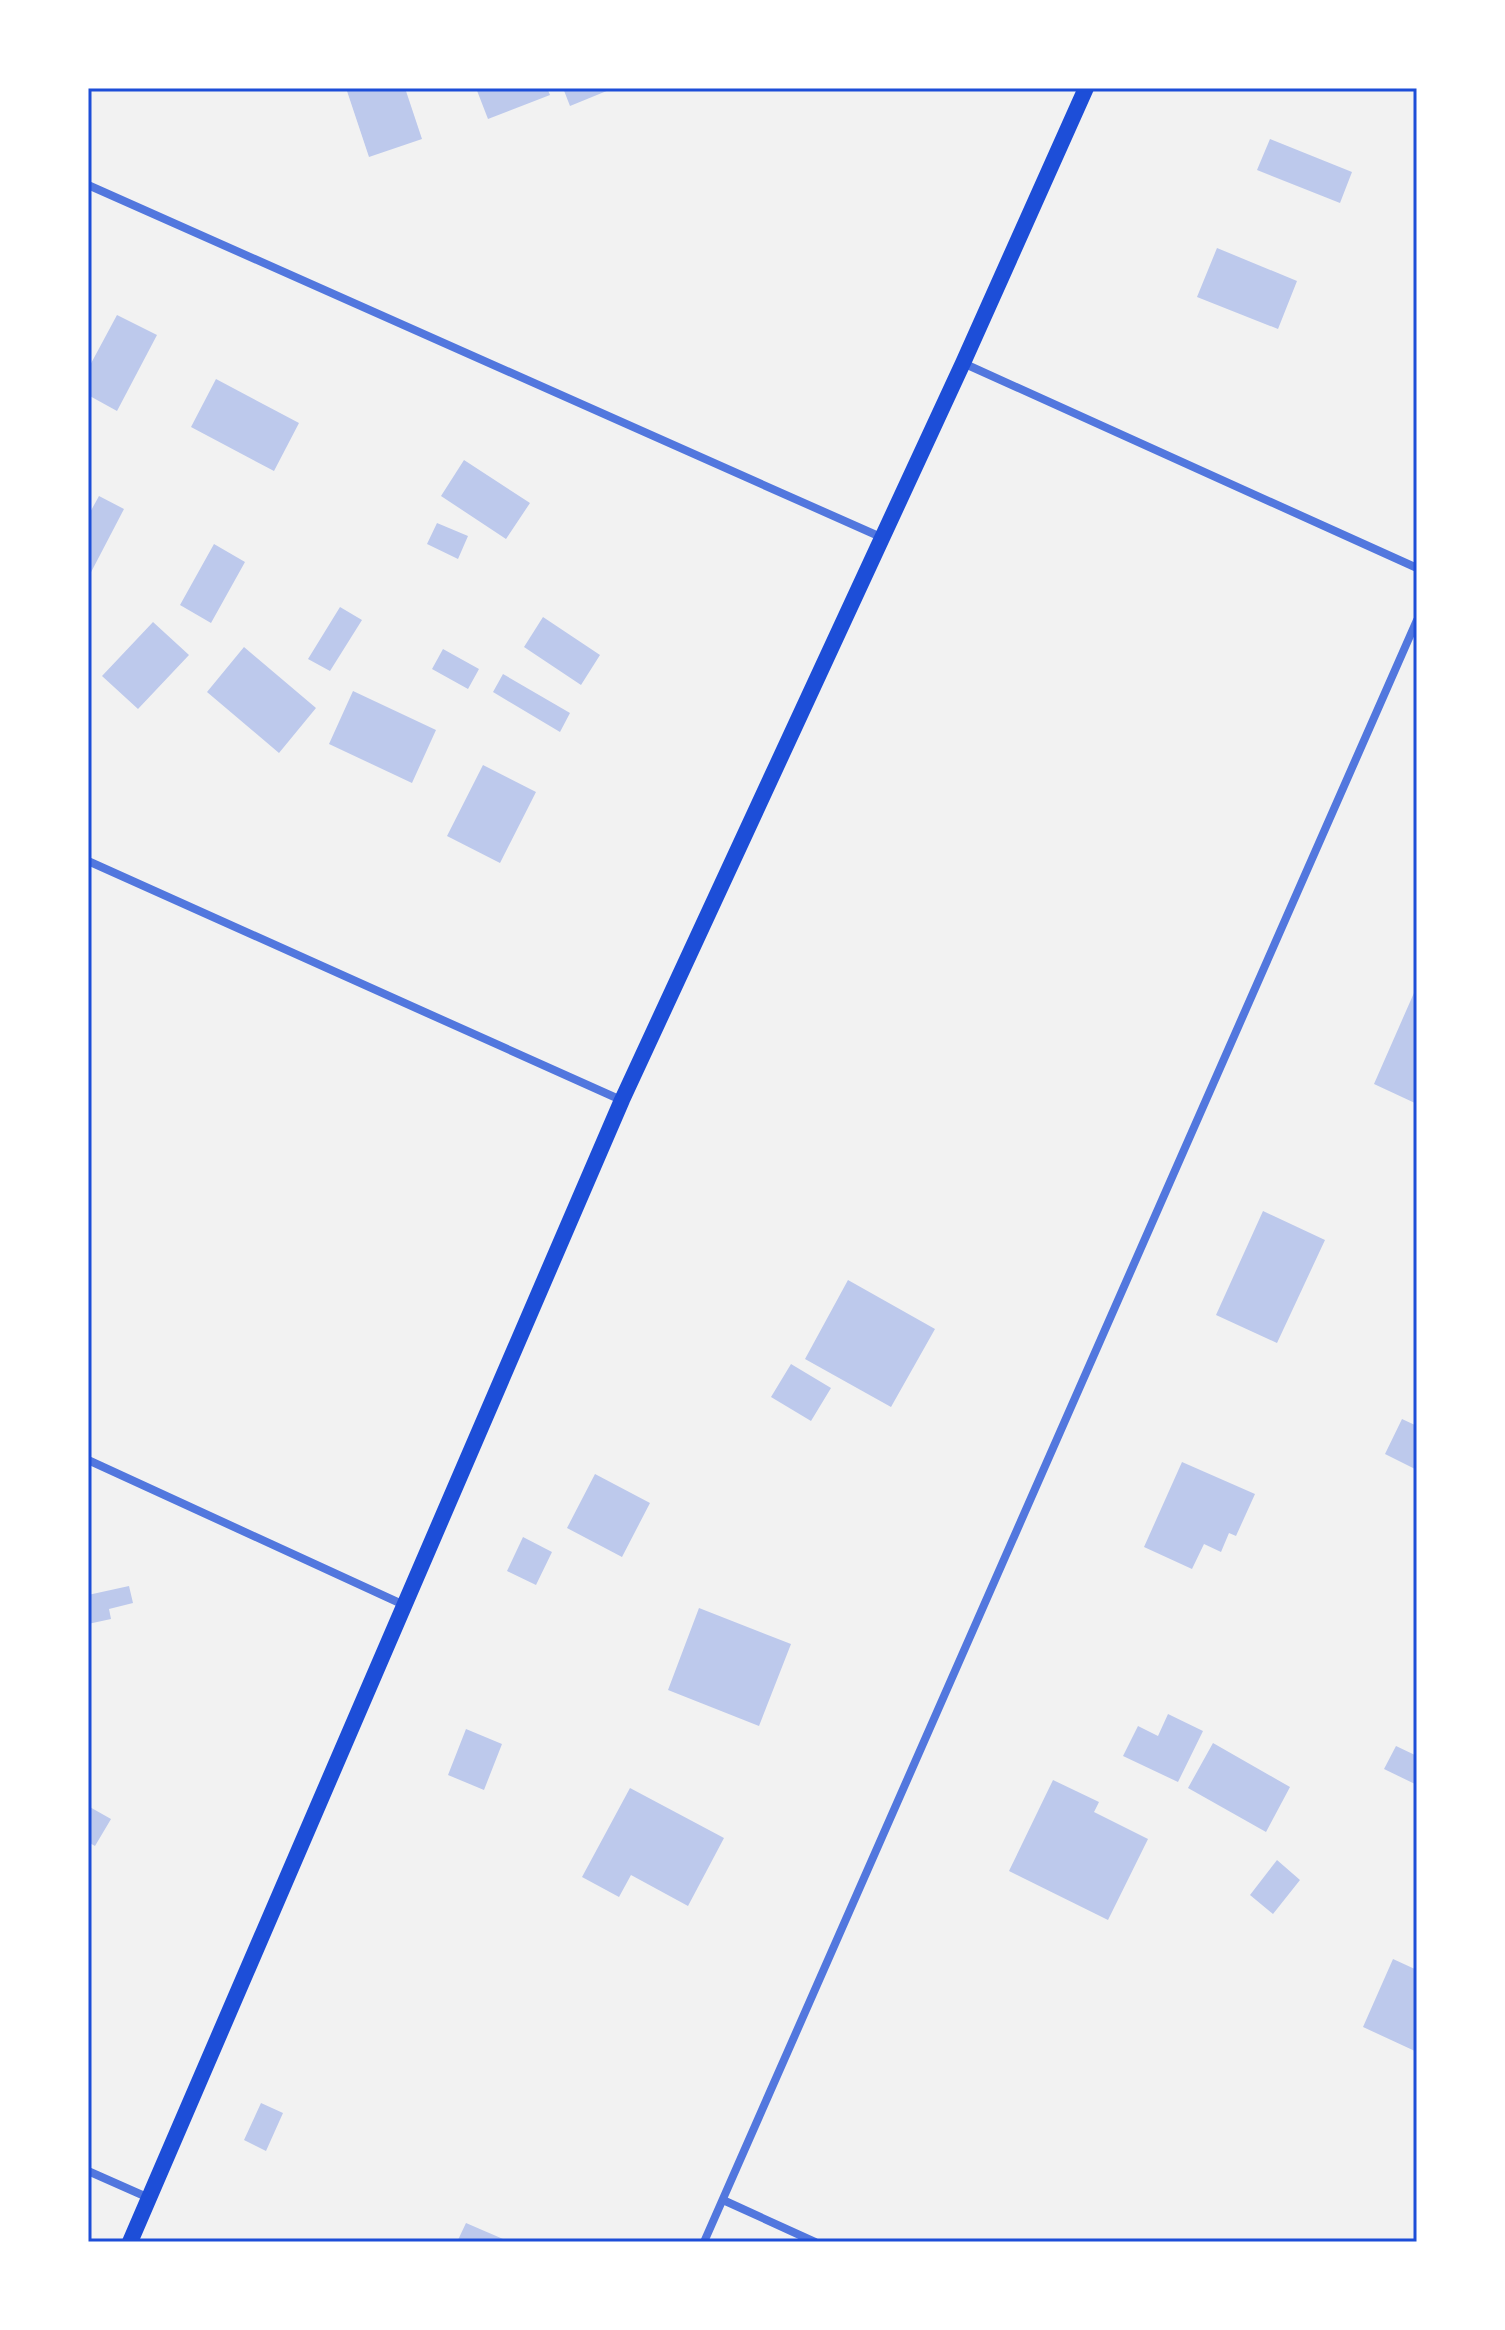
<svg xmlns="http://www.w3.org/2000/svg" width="1505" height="2330" font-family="'Nunito Sans',sans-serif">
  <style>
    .building { fill: #bdc9ec }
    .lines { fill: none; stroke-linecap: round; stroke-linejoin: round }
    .minor { stroke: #5277de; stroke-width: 8 }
    .secondary { stroke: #1d4ed8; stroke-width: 16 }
    .neatline { fill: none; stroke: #1d4ed8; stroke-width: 3 }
  </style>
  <rect width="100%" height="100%" fill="#f2f2f2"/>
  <!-- building -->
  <path class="building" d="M346,88H405L422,139L369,157Z
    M476,88H547L550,95L488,119Z
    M563,88H614L570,106Z
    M1270,139L1352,172L1340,203L1257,170Z
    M1217,248L1297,281L1278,329L1197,297Z
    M117,315L157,335L117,411L88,395V369Z
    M216,379L299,423L274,471L191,427Z
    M464,460L530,503L506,539L441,496Z
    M99,496L124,509L88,578V516Z
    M437,523L468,536L458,559L427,544Z
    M214,544L245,562L211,623L180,605Z
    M340,607L362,620L330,671L308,659Z
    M543,617L600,655L581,685L524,647Z
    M153,622L189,655L138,709L102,676Z
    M244,647L316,708L279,753L207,692Z
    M443,649L479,669L468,689L432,669Z
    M503,674L570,713L560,732L493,692Z
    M353,691L436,730L412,783L329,744Z
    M483,765L536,792L500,863L447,836Z
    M1417,986V1104L1374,1084Z
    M1263,1211L1325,1240L1277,1343L1216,1315Z
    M848,1280L935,1329L891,1407L805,1359Z
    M791,1364L831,1388L811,1421L771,1397Z
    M1402,1419L1417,1426V1470L1385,1454Z
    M1182,1462L1255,1494L1236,1536L1229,1533L1221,1552L1204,1544L1192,1569L1144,1547Z
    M595,1474L650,1503L622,1557L567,1528Z
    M523,1537L552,1552L536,1585L507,1571Z
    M129,1586L133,1603L109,1609L111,1619L88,1624V1595Z
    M699,1608L791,1644L759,1726L668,1690Z
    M1168,1714L1203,1731L1178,1782L1123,1756L1138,1726L1158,1736Z
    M466,1729L502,1744L484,1790L448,1775Z
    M1213,1743L1290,1787L1266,1832L1188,1788Z
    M1396,1746L1417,1756V1785L1384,1769Z
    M1053,1780L1099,1802L1094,1812L1148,1839L1108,1920L1009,1871Z
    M630,1788L724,1838L688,1906L631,1875L619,1897L582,1877Z
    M88,1806L111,1819L95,1846L88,1842Z
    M1277,1860L1300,1880L1273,1914L1250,1895Z
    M1393,1959L1417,1970V2052L1363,2027Z
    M261,2103L283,2113L266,2151L244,2140Z
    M466,2223L510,2242H457Z"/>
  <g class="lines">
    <!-- minor -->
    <path class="minor" d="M88,185L883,538
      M963,363L1417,568
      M88,861L621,1100
      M88,1460L404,1605
      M88,2171L149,2198
      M723,2200L815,2242
      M704,2242L1417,620"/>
    <!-- secondary -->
    <path class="secondary" d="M130,2242L622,1100L963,363L1086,88"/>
  </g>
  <!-- border -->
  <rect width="1505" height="2330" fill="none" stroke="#ffffff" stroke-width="180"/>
  <rect x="90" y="90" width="1325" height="2150" class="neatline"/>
</svg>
